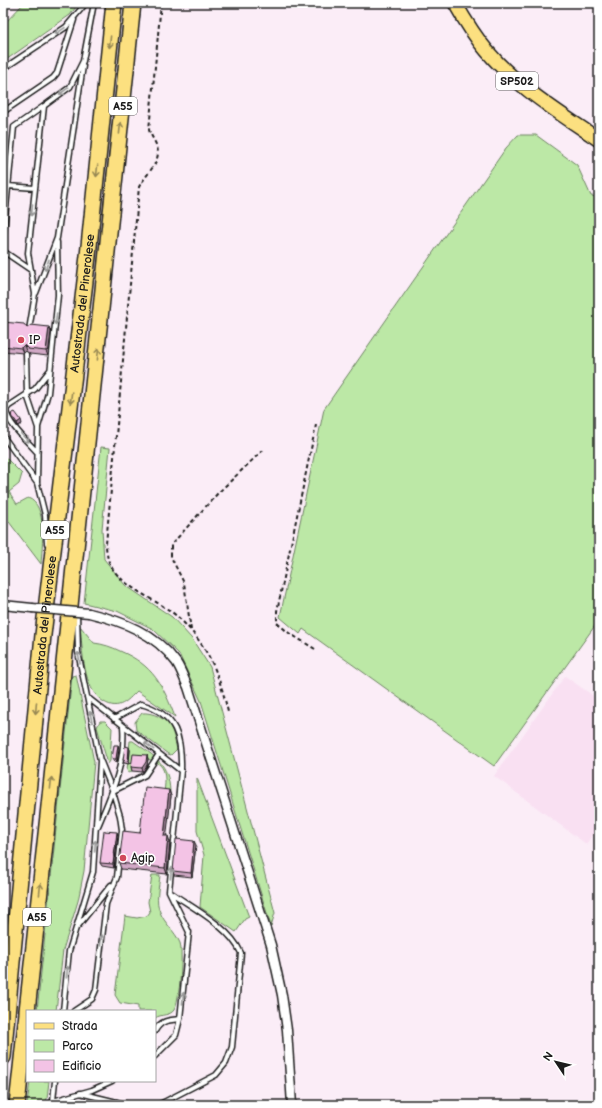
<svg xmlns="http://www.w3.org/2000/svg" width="602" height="1108" font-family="'Balsamiq Sans',sans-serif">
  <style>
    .built { fill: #f9e0f2 }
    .green { fill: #bce8a6; stroke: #6c8261 }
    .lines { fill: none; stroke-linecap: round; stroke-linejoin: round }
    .service-casing { stroke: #1c1c1c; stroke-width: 7 }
    .minor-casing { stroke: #1c1c1c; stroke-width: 11 }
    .primary-casing { stroke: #1c1c1c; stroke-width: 16 }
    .motorway-casing { stroke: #1c1c1c; stroke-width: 18 }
    .path { stroke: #1c1c1c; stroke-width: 2; stroke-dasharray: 4 3; stroke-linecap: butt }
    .service { stroke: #fff; stroke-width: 4 }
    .minor { stroke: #fff; stroke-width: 8 }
    .primary { stroke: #fce080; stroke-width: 13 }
    .motorway { stroke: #fce080; stroke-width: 15 }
    .minor-bridge-casing { stroke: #1c1c1c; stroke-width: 11; stroke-linecap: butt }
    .minor-bridge { stroke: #fff; stroke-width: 8 }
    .wall { fill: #d1a8c5; stroke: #1c1c1c }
    .shaded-wall { fill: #aa88a0; stroke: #1c1c1c }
    .building { fill: #f3c3e5; stroke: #1c1c1c }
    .oneway { stroke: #999 }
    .oneway2 { stroke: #978853 }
    .poi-dot { fill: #d1495b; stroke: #fff; stroke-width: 1.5 }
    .labels { text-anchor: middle; stroke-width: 3; stroke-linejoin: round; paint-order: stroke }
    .shield { fill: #fff; stroke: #606060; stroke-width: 1 }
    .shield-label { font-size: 11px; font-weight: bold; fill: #1c1c1c }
    .street-label { font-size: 12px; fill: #1c1c1c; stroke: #fff }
    .poi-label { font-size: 12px; fill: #1c1c1c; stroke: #fff; text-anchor: start }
  </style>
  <rect width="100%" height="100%" fill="#fbedf7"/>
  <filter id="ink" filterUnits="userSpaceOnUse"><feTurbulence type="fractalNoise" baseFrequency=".025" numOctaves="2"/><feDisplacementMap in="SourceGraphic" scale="8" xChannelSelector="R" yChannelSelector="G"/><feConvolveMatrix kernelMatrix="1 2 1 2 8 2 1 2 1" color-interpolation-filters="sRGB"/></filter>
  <g filter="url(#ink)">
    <!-- built -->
    <path class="built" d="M565,676L599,700V826L586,844L494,776Z"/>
    <!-- green -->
    <path class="green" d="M24,3H79L70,15L3,62V25Z
      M518,135H536L577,165L591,196L599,197V620L494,766L303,629L300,634L280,617L324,409L506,148Z
      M101,447L110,448L102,529L104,559L125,585L172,617L192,639L210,667L275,913L271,926L201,701L179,654L153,629L117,611L84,603Z
      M3,455L22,474L19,484L9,492L17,504L28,498C48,505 42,547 41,564L3,514Z
      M80,626L94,643C103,644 112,647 120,651C153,665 163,685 175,717L137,691C127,701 119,711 104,702C82,689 83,650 80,626Z
      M76,675L94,762L84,871L78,901L63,950L56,1011H37L72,676Z
      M142,713C152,712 166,718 171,728C174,734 175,743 177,749L171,755L168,754L136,730L135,722Z
      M100,721H105L112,728L110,761L108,764L97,727Z
      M130,741H133C155,757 169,763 170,792L164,793C168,765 161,760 134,757L132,771L128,773L127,770Z
      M197,778L249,917L245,919L236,932L200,907L204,855L197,831Z
      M152,875H160C159,887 155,901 160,912C164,923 175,931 180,943C183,952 180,1001 174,1010C170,1016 161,1014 155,1018V1011H138V1006L120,1003L115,995L125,916L137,918L147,916L150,912L148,902Z
      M30,1081H49L47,1099L43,1105H27Z"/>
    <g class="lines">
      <defs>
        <path id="service" d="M3,69L66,27L86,3
          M3,112L53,78L57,73L74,20
          M8,186L35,188
          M3,239L14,127L44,106
          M3,251L31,270
          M36,293L57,238L83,66
          M29,330L35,294L28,253L44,106L70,87L83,61L94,3
          M26,354L27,395L38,428L37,483L45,515L47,543
          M38,427L48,393L58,295L57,242
          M3,436L37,483
          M37,452C28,442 7,423 6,410L9,406L35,389L50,370
          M87,697L181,771L169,891L189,932L180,1019L176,1035L155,1056
          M114,719L141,704C177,714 182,738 181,771
          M113,791L145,775L159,754
          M98,826C112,793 126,762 123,726
          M78,926L111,885
          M63,1011L69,951L93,872L100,761L78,652L77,612
          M74,1011L92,999L96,990L106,904L117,877L122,830L120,816L113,792L101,762
          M155,1031C161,1020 169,1020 180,1019
          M80,1093L129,1105
          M53,1101L92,1090L112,1081
          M50,1105L53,1101L55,1081
          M158,1105L216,1075L226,1063L232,1047L241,953C230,927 193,908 170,892"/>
        <path id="minor" d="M3,605L32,608
          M89,613C122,621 155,633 176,662C181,669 184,679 188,687L271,945L282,995L287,1030L292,1105"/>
        <path id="primary" d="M455,3C464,19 475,37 487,51C518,88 560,113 599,140"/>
        <g id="motorway">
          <path d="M27,1011C63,675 100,339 133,3"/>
          <path id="s1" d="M3,1057L43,635L88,256L114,3"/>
          <path d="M17,1105L27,1013"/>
        </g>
      </defs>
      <!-- service casing -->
      <use href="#service" class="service-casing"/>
      <!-- minor casing -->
      <use href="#minor" class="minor-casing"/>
      <!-- primary casing -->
      <use href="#primary" class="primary-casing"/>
      <!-- motorway casing -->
      <use href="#motorway" class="motorway-casing"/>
      <!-- path -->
      <path class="path" d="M161,3L149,130C151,136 155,141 157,147C162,162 145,175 139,187L106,544C106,549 107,555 108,559C116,587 161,600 180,619C209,647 219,674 228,712
        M191,630L184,583L171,557V545L218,493L264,449
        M315,649L289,633L277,623V611L316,425"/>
      <!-- service -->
      <use href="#service" class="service"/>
      <!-- minor -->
      <use href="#minor" class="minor"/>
      <!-- primary -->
      <use href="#primary" class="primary"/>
      <!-- motorway -->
      <use href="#motorway" class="motorway"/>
      <defs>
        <path id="minor-bridge" d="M32,608L89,613"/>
      </defs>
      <!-- minor-bridge casing -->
      <use href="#minor-bridge" class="minor-bridge-casing"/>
      <!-- minor-bridge -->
      <use href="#minor-bridge" class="minor-bridge"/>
    </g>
    <!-- wall -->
    <path class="wall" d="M3,322L27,328L51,332L48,356L30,354L26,351L23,353L3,351Z
      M11,414L22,424L18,426L12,418Z
      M129,747L130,750L129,764L124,763L123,760Z
      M119,749L117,763L114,762L112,759Z
      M147,755L148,759L147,765L143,772L132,771L131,767Z
      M169,790L171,796L166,836L170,842L167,874L121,869L119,863Z
      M118,836L114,868L102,866L100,863Z
      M196,845L192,877L174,875L173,871Z"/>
    <!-- shaded-wall -->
    <path class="shaded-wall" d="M49,327L51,332L48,356L46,351Z
      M24,345L26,351L23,353L21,348Z
      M21,420L22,424L18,426L17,423Z
      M118,745L119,749L117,763L116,759Z
      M129,747L130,750L129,764L128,761Z
      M147,755L148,759L147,765L143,772L142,768Z
      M169,790L171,796L166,841L164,836Z
      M117,832L118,836L114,868L113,864Z
      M168,836L170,842L167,874L165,868Z
      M194,841L196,845L192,877L191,873Z"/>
    <!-- building -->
    <path class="building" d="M3,322L24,324L27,328L31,325L49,327L46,351L28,349L24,345L21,348L3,346Z
      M15,412L21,420L17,423L11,414Z
      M114,745H118L116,759H112Z
      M125,746L129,747L128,761L123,760Z
      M133,754L147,755L146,762L142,768L131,767Z
      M145,787L169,790L164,836H168L165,868L119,863L123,831L140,833Z
      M104,831L117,832L113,864L100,863Z
      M176,839L194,841L191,873L173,871Z"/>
    <!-- one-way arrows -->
    <defs><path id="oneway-shaft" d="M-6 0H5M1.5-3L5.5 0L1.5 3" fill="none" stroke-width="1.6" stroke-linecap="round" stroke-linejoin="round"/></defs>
    <g class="oneway">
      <use href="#oneway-shaft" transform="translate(60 31) rotate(146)"/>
      <use href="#oneway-shaft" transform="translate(64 91) rotate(143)"/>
      <use href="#oneway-shaft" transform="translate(32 210) rotate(96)"/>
      <use href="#oneway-shaft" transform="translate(47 265) rotate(109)"/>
      <use href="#oneway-shaft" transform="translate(56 319) rotate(96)"/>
      <use href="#oneway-shaft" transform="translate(25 438) rotate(46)"/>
      <use href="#oneway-shaft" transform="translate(79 658) rotate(-101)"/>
      <use href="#oneway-shaft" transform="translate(91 717) rotate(-102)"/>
      <use href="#oneway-shaft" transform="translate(149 746) rotate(-142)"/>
      <use href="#oneway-shaft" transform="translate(95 846) rotate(-86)"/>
      <use href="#oneway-shaft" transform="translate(171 873) rotate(-84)"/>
      <use href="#oneway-shaft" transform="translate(101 940) rotate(-84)"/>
      <use href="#oneway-shaft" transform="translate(67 972) rotate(-84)"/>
      <use href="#oneway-shaft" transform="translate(183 998) rotate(-84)"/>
    </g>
    <g class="oneway2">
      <use href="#oneway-shaft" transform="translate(110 42) rotate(96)"/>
      <use href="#oneway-shaft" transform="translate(120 128) rotate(-84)"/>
      <use href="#oneway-shaft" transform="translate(97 171) rotate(96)"/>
      <use href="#oneway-shaft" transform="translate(98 354) rotate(-84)"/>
      <use href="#oneway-shaft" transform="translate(71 398) rotate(97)"/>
      <use href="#oneway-shaft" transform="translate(36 708) rotate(95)"/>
      <use href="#oneway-shaft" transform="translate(51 783) rotate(-84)"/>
      <use href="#oneway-shaft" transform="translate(40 889) rotate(-84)"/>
    </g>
  </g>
  <!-- markers -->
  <g class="poi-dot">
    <circle cx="21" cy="340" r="4"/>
    <circle cx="123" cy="858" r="4"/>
  </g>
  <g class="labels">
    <!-- shield labels -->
    <g class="shield">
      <rect x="496" y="72" width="42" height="18" rx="3"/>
      <rect x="109" y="97" width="28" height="18" rx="3"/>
      <rect x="41" y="521" width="28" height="18" rx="3"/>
      <rect x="23" y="908" width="28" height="18" rx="3"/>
    </g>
    <g class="shield-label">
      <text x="517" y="85">SP502</text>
      <text x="123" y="110">A55</text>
      <text x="55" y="534">A55</text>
      <text x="37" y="921">A55</text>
    </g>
    <!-- street labels -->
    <g class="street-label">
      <text dy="4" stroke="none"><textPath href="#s1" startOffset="758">Autostrada del Pinerolese</textPath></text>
      <text dy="4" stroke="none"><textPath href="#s1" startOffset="434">Autostrada del Pinerolese</textPath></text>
    </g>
    <!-- poi labels -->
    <g class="poi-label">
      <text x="29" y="344">IP</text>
      <text x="131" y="862">Agip</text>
    </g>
  </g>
  <!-- margin -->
  <rect width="602" height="1108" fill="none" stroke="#fff" stroke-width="16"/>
  <rect x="8" y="8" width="586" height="1092" fill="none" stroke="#1c1c1c" stroke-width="1.5" filter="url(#ink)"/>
  <!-- legend -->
  <rect x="26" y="1010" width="130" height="72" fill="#ffffff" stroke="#a4a4a4"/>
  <rect x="34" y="1023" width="20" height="6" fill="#fce080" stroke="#a4a4a4"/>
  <text x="62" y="1030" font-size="12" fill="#1c1c1c">Strada</text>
  <rect x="34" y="1040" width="20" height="12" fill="#bce8a6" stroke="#a4a4a4"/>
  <text x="62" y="1050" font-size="12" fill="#1c1c1c">Parco</text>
  <rect x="34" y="1060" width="20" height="12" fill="#f3c3e5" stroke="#a4a4a4"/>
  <text x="62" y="1070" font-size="12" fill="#1c1c1c">Edificio</text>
  <!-- north arrow -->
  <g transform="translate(556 1062) rotate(305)" stroke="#ffffff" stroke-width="3" paint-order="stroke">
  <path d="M0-3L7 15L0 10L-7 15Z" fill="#1c1c1c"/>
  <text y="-6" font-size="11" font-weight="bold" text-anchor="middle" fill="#1c1c1c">N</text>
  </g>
</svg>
